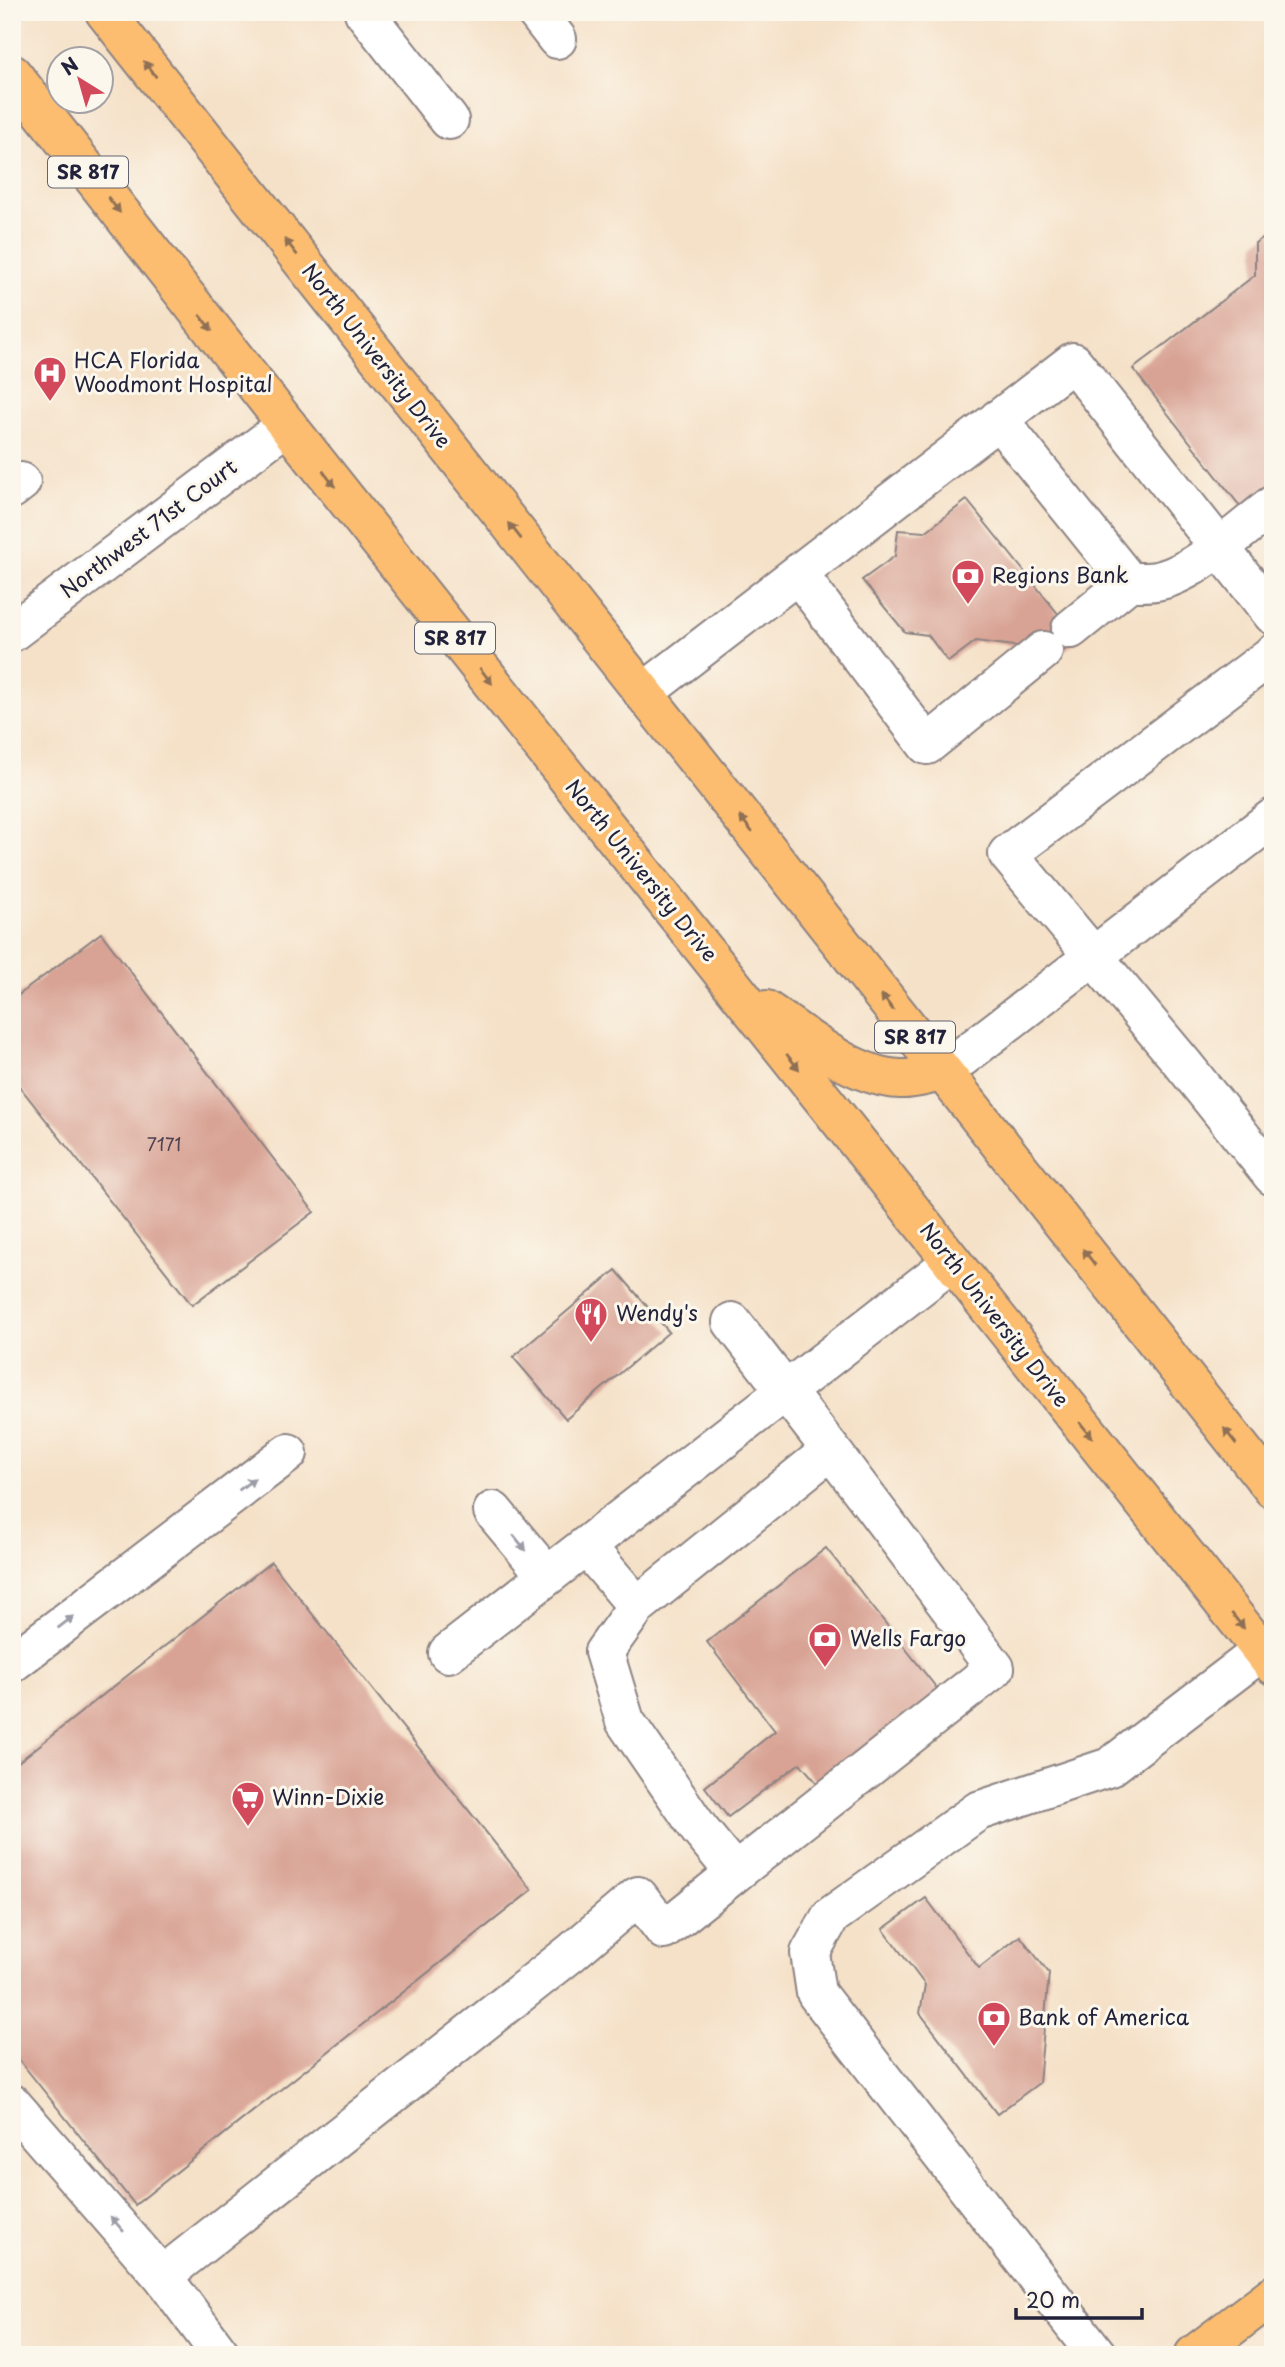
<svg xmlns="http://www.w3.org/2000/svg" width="1285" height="2367" font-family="'Playpen Sans',sans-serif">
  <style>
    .building { fill: #d8a394 }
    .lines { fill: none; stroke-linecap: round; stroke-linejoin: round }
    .minor-casing { stroke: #8c8282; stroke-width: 42 }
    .major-casing { stroke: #8c8282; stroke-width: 42 }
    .minor { stroke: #fff; stroke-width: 38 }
    .major { stroke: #fcbd6f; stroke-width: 38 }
    .oneway { fill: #8f7055 }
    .oneway2 { fill: #9c9ca7 }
    .labels { text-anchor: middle; stroke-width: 6; stroke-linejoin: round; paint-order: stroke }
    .number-label { font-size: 18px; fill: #504251 }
    .shield { fill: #fbf7ec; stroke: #636270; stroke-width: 2 }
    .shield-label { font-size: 19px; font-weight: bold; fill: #22223b }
    .street-label { font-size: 21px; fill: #22223b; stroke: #fbf7ec }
    .poi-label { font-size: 21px; fill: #22223b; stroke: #fbf7ec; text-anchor: start }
  </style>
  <rect width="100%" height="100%" fill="#fbf7ec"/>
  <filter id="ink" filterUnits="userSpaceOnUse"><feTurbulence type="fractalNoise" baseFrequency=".0143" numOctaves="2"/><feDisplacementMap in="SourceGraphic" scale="14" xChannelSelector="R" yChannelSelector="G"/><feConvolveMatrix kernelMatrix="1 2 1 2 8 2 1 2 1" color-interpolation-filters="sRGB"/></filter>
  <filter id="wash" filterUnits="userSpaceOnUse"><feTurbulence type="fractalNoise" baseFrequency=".00686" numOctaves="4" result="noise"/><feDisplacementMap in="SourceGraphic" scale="28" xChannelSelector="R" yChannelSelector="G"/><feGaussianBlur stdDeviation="1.57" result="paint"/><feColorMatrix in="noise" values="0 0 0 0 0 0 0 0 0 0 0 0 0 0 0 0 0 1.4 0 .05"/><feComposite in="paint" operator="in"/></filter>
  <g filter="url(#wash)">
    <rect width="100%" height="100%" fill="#f5e1c8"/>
    <g id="blocks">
      <!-- building -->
      <path class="building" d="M1273,231V495L1247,515L1133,369L1255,275V243Z
        M967,500L1079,640L1062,652L976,641L948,662L928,635L905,632L862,580L895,556L898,530L925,532Z
        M101,933L314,1212L192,1305L12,1077V1000Z
        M616,1270L669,1332L566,1419L513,1357Z
        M826,1548L943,1696L823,1790L800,1763L728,1817L705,1787L775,1731L707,1642Z
        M271,1562L532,1890L135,2205L12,2051V1767Z
        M926,1898L979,1968L1020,1936L1049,1973L1039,2083L997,2114L920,2013L925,1985L883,1929Z"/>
    </g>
  </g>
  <g filter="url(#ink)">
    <use href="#blocks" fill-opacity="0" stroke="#8c8282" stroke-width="2"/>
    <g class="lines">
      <defs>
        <path id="minor" d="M364,12L449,120
          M536,12L557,39
          M998,419L1129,582L1071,629
          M12,489L21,482
          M798,574L927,745L1043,651
          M1129,582C1140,582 1150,583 1161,580C1197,571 1243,528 1273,505
          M12,632L287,425
          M1273,654L1008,854L1184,1065L1273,1176
          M643,693L1073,362L1273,615
          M943,1072L1273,818
          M493,1511L547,1576
          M586,1546L637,1606L831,1450L732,1322
          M448,1653L952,1262
          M12,1663L288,1453
          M735,1873L995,1668L831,1450
          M12,2104L162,2276
          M221,2355L162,2276L571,1953L638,1896L664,1930L735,1873L699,1829L625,1721L604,1652L637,1606
          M1097,2355L816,1993L810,1953L831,1916L978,1811L1110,1767L1262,1651"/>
        <path id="major" d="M105,12L1273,1489
          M12,74L287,425L1273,1665
          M766,1010C804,1035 852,1077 900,1079C913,1080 929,1074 943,1072
          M1194,2355L1273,2295"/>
      </defs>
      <!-- minor casing -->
      <use href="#minor" class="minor-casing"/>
      <!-- major casing -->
      <use href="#major" class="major-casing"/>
      <!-- minor -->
      <use href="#minor" class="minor"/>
      <!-- major -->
      <use href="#major" class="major"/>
    </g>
    <!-- one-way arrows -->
    <defs><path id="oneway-solid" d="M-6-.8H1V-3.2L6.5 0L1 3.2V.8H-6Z" transform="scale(1.75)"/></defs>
    <g class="oneway">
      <use href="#oneway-solid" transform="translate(150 69) rotate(-128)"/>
      <use href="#oneway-solid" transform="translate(114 205) rotate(52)"/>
      <use href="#oneway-solid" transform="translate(291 247) rotate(-128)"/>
      <use href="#oneway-solid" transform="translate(206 323) rotate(52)"/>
      <use href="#oneway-solid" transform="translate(329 479) rotate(52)"/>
      <use href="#oneway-solid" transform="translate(515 531) rotate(-128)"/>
      <use href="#oneway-solid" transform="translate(486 676) rotate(52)"/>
      <use href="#oneway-solid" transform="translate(746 824) rotate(-128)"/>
      <use href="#oneway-solid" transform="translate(887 1002) rotate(-128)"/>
      <use href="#oneway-solid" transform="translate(793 1062) rotate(51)"/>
      <use href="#oneway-solid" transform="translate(1089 1257) rotate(-128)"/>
      <use href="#oneway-solid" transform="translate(1086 1430) rotate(51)"/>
      <use href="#oneway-solid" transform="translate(1230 1436) rotate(-128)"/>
      <use href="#oneway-solid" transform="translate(1238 1621) rotate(51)"/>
    </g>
    <g class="oneway2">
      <use href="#oneway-solid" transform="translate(247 1484) rotate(-37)"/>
      <use href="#oneway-solid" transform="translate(520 1543) rotate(51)"/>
      <use href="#oneway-solid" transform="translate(66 1622) rotate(-37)"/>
      <use href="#oneway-solid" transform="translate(117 2224) rotate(-131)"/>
    </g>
  </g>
  <!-- icons -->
  <defs>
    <symbol id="hospital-pin" viewBox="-11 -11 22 30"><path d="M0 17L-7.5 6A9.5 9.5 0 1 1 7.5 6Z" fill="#d1495b" stroke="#fbf7ec"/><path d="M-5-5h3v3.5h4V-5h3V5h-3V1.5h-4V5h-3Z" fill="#fff"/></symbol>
    <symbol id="bank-pin" viewBox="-11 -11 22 30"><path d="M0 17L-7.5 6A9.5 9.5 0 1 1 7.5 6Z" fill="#d1495b" stroke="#fbf7ec"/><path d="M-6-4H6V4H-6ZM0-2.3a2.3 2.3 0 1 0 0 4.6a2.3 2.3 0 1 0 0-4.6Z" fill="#fff"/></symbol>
    <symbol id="restaurant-pin" viewBox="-11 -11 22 30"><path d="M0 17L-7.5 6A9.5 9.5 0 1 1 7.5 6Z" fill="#d1495b" stroke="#fbf7ec"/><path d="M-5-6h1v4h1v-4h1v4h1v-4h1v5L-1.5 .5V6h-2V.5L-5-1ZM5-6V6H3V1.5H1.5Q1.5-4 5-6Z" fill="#fff"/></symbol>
    <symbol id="supermarket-pin" viewBox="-11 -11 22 30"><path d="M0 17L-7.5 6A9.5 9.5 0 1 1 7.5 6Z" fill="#d1495b" stroke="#fbf7ec"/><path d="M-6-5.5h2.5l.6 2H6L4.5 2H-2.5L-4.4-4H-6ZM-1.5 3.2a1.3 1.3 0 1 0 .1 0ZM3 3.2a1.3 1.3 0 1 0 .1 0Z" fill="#fff"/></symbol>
  </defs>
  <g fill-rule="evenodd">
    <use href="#hospital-pin" x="31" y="354" width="38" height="52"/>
    <use href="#bank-pin" x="949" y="557" width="38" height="52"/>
    <use href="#restaurant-pin" x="572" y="1295" width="38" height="52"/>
    <use href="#bank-pin" x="806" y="1620" width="38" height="52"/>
    <use href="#supermarket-pin" x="229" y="1779" width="38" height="52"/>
    <use href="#bank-pin" x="975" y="1999" width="38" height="52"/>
  </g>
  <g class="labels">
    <!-- number labels -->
    <g class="number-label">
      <text x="164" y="1151">7171</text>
    </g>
    <!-- shield labels -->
    <g class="shield">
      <rect x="48" y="156.5" width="80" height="31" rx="5"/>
      <rect x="415" y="622.5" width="80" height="31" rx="5"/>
      <rect x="875" y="1021.5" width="80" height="31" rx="5"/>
    </g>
    <g class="shield-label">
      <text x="88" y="179">SR 817</text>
      <text x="455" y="645">SR 817</text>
      <text x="915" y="1044">SR 817</text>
    </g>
    <!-- street labels -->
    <g class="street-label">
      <text transform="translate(376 356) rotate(52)" y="7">North University Drive</text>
      <text transform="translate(149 529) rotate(-37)" y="7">Northwest 71st Court</text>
      <text transform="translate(641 871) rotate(51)" y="7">North University Drive</text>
      <text transform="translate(994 1315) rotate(52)" y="7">North University Drive</text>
    </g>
    <!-- poi labels -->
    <g class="poi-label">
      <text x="74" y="368">HCA Florida<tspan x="74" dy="24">Woodmont Hospital</tspan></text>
      <text x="992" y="583">Regions Bank</text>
      <text x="616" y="1321">Wendy's</text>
      <text x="850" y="1646">Wells Fargo</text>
      <text x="272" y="1805">Winn-Dixie</text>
      <text x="1018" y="2025">Bank of America</text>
    </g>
  </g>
  <!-- margin -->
  <rect width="1285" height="2367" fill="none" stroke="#fbf7ec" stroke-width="42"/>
  <!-- north arrow -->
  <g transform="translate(80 80) rotate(323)"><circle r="33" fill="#fbf7ec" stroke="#a4a2a5" stroke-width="2"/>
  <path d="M0-5L12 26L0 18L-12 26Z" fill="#d1495b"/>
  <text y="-10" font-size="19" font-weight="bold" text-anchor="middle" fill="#22223b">N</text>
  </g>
  <!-- scale -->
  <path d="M1016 2308v10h126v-10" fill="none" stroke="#22223b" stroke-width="3.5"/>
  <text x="1026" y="2308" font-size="21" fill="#22223b" stroke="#fbf7ec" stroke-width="5" paint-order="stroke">20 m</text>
</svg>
